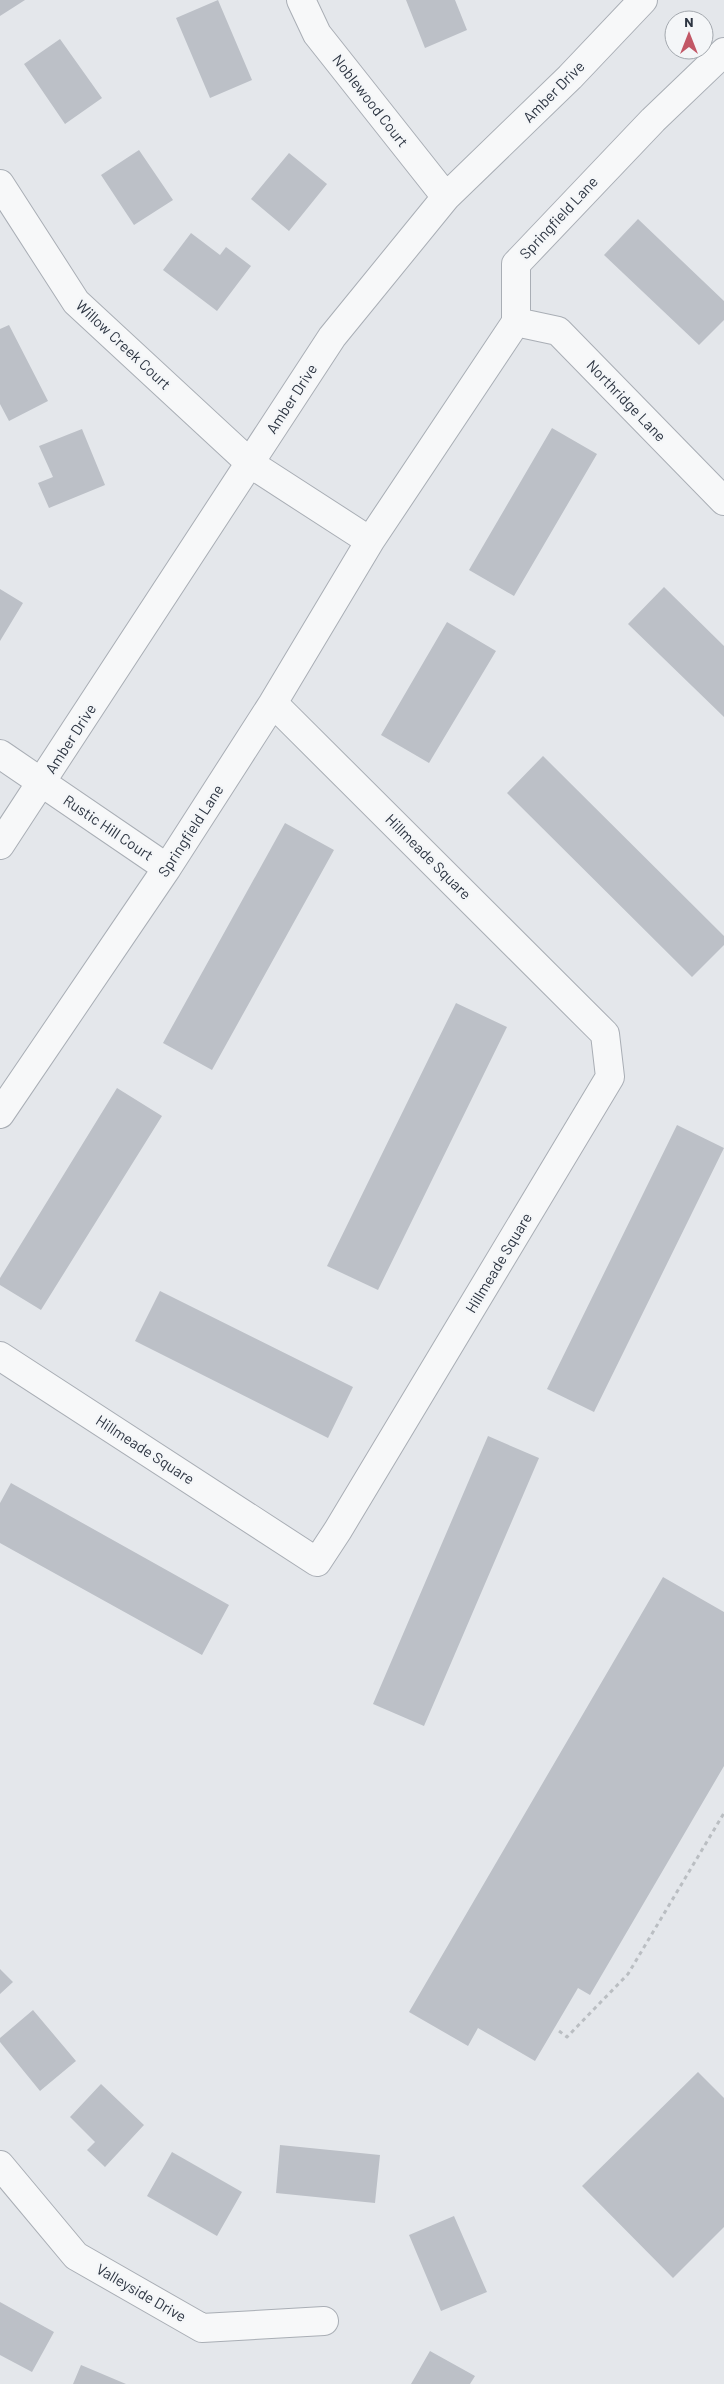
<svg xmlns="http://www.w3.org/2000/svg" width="724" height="2384" font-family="Barlow,sans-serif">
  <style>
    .building { fill: #bcc0c7 }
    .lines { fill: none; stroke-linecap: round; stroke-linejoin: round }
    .minor-casing { stroke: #a9aeb5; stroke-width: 30 }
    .path { stroke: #babec2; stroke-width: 3; stroke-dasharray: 4 4; stroke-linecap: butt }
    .minor { stroke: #f7f8f9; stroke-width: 28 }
    .labels { text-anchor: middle; stroke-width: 4.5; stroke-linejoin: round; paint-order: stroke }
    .street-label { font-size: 15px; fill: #2d3542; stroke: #f4f6f8 }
  </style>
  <rect width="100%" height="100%" fill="#e4e7eb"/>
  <!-- building -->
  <path class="building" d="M0,0H25L0,16Z
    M218,0L252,80L210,98L176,18Z
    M406,0H455L467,30L425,48Z
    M60,39L102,98L65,124L24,64Z
    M139,150L173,200L134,225L101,175Z
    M289,153L327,184L289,231L251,199Z
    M638,219L724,301V320L699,345L604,255Z
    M191,233L220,255L226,247L251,266L217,311L163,270Z
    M9,325L48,401L9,421L0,404V329Z
    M552,428L597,454L514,596L469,570Z
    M82,429L105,485L49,508L38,483L53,477L39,446Z
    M664,587L724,646V717L628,624Z
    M0,589L23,603L0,641Z
    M447,622L496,651L429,763L381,735Z
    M543,756L724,936V945L692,977L507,793Z
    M285,823L334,850L212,1070L163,1043Z
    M456,1003L507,1027L378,1290L327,1266Z
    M117,1088L162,1116L41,1310L0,1285V1278Z
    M677,1125L724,1148L594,1412L547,1389Z
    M160,1291L353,1387L328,1438L135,1341Z
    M488,1436L539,1458L424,1726L373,1704Z
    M11,1483L229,1605L202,1655L0,1543V1503Z
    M663,1577L724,1612V1766L590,1995L578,1988L535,2061L478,2028L468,2046L409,2012Z
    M0,1969L13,1982L0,1994Z
    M33,2010L76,2061L40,2091L0,2042V2038Z
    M698,2072L724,2098V2227L673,2278L582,2186Z
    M101,2084L144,2125L105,2167L87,2150L95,2142L70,2117Z
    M280,2145L380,2155L375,2203L276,2193Z
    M172,2152L242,2192L217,2236L147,2196Z
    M454,2216L487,2292L441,2311L409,2235Z
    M0,2302L54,2332L32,2372L0,2355Z
    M430,2351L475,2376L470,2384H411Z
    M81,2365L126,2384H73Z"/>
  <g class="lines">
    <defs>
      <path id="minor" d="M301,0L317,34L446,197
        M0,184L76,302L251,464L370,541
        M516,322L558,331L724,501
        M0,754L167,868
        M0,845L332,337L446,197L570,77L643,0
        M0,1114L167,868L273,703L370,541L516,322V264L653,120L724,52
        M0,1356L317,1562L338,1530L610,1077L605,1034L273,703
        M0,2165L76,2256L202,2328L324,2321"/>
    </defs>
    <!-- minor casing -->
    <use href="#minor" class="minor-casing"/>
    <!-- path -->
    <path class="path" d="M559,2031L567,2037L628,1974L724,1813"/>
    <!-- minor -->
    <use href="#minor" class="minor"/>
  </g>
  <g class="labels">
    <!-- street labels -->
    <g class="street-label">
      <text transform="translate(554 92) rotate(-45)" y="5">Amber Drive</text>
      <text transform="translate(370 101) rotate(52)" y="5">Noblewood Court</text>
      <text transform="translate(559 218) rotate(-47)" y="5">Springfield Lane</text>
      <text transform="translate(123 345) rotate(43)" y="5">Willow Creek Court</text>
      <text transform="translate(292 399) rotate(-57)" y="5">Amber Drive</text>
      <text transform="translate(626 401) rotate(46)" y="5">Northridge Lane</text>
      <text transform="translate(71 739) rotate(-57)" y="5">Amber Drive</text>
      <text transform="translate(108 828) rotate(34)" y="5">Rustic Hill Court</text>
      <text transform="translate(191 831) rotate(-57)" y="5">Springfield Lane</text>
      <text transform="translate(428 857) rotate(45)" y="5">Hillmeade Square</text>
      <text transform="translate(499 1263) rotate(-59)" y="5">Hillmeade Square</text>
      <text transform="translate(145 1450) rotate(33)" y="5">Hillmeade Square</text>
      <text transform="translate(141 2293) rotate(30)" y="5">Valleyside Drive</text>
    </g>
  </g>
  <!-- north arrow -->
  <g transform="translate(689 35)"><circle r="24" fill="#f4f6f8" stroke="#a4a9af"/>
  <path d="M0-4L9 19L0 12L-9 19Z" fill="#c25766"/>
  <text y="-8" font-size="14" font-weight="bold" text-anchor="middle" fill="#2d3542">N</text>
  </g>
</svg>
